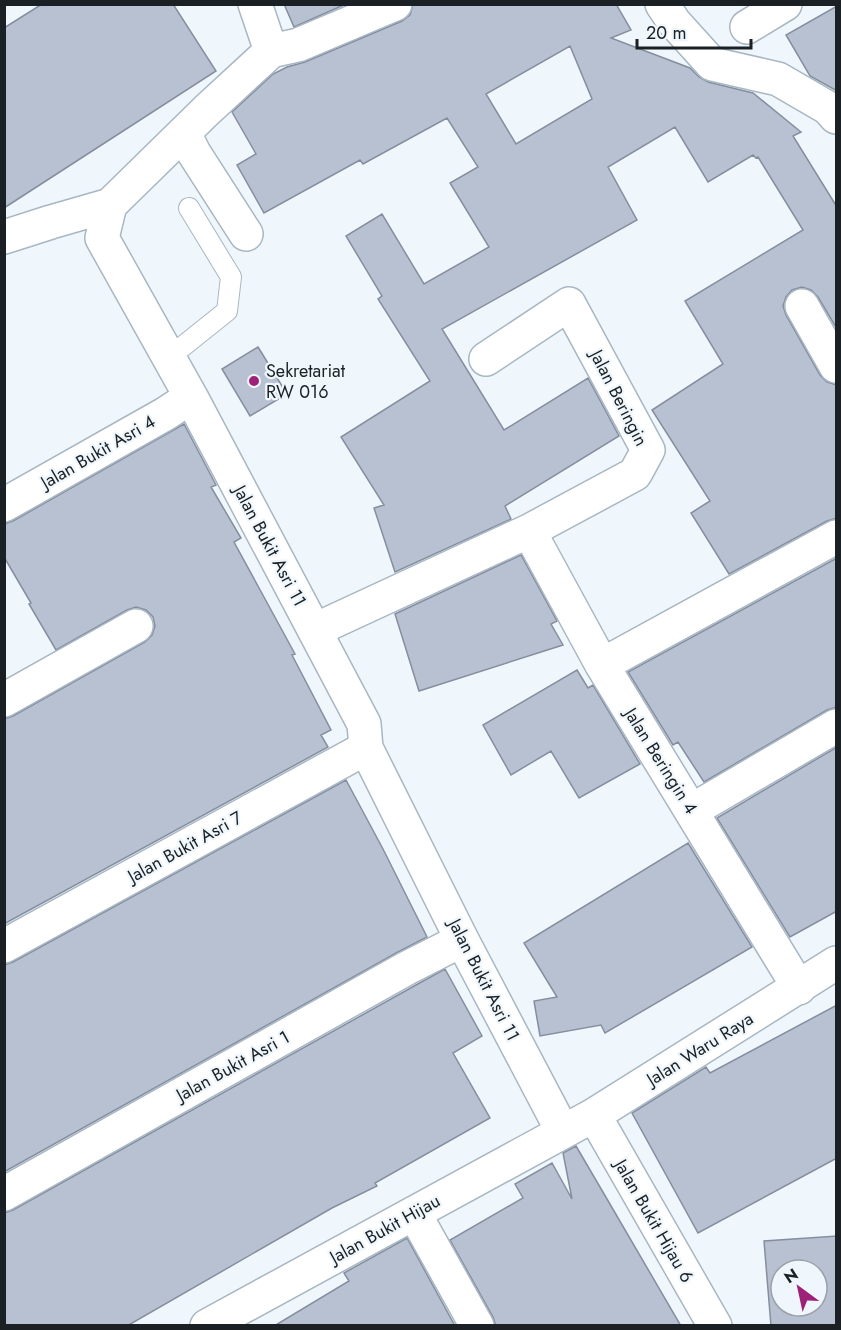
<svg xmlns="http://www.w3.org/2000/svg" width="841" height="1330" font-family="Jost,sans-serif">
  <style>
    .building { fill: #b8c1d1; stroke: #858e9e; stroke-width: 1.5; fill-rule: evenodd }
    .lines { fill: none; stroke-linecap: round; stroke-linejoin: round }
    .lane-casing { stroke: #a7b7c3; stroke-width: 22 }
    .street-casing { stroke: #a7b7c3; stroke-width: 36 }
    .lane { stroke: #fff; stroke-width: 20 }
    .street { stroke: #fff; stroke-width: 33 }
    .poi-dot { fill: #9d2178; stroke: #f0f7fc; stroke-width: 2 }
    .labels { text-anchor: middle; stroke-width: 4.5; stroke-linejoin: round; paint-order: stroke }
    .poi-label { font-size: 18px; fill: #1a2024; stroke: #f0f7fc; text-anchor: start }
    .street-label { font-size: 18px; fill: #1a2024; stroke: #f0f7fc }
  </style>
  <rect width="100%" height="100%" fill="#f0f7fc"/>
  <!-- building -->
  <path class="building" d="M42,4H173L216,71L4,208V28Z
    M284,4H346L294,27Z
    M413,4H616L631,30L611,38L690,68L699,77L708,82L753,93L801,132L793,136L837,207V329L818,297L811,290L802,287L792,290L786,297L783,306L786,315L820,375L827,382L837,385V518L827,521L729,574L691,513L710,501L652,410L723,364L685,301L803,230L758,157L756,158L753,155L708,182L675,127L608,167L637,220L442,329L504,430L588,378L619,436L505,506L511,519L395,572L374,508L384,505L341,437L430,381L378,299L382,296L346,236L382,214L424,284L489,247L450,183L478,167L447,118L363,164L360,160L264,213L237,165L256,154L232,112L273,74L287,67L305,62L402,21L410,15ZM570,46L592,99L516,144L486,94Z
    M837,6V91L810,76L786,35Z
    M258,347L287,394L250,416L222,369Z
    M184,424L216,485L211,487L241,538L234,542L295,654L292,655L331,730L321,735L328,747L4,924V719L13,716L145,642L152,635L155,626L153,617L146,610L136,607L127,610L56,650L29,604L31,603L4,557V524L13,521Z
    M521,555L557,621L551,624L563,645L419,691L395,614Z
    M837,558V707L827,710L704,782L678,742L673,745L628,672Z
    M577,670L588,688L593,685L640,764L579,798L551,751L511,775L483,725Z
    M837,747V911L790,937L717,818Z
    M346,780L383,849L427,937L398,952L4,1172V965L13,962Z
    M688,843L752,947L605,1033L601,1025L540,1036L534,1001L557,997L524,943Z
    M445,969L482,1036L453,1053L490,1118L375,1183L377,1186L332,1208L127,1326H4V1213L13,1210L416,985Z
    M837,1005V1158L698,1233L632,1113L706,1067L710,1073Z
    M576,1146L614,1211L681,1326H496L493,1317L450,1240L523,1198L515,1184L552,1163L572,1199L563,1153Z
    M837,1236V1326H771L764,1241ZM781,1270H817V1306H781Z
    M407,1238L455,1326H274L349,1281L344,1273Z"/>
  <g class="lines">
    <defs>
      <path id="lane" d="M167,355L182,347L227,311L231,277L189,208"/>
      <path id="street" d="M255,4L271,51
        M662,4L674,22L712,64L778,79L828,108L836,117
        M747,27L785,4
        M271,51L207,110L110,205L102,238L191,397L364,724L366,748L462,940L563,1132
        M271,51L298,45L395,4
        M184,133L194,153L246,234
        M4,237L51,222L110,205
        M802,306L836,366
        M4,505L165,414L191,397
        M529,531L602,665L799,988
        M315,630L529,531L635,474L648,450L569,304L486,359
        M602,665L836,537
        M4,700L136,626
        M691,811L836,726
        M4,946L366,748
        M594,1115L715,1326
        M4,1194L407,968L462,940
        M414,1213L477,1326
        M207,1326L594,1115L836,963"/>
    </defs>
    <!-- lane casing -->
    <use href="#lane" class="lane-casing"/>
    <!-- street casing -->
    <use href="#street" class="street-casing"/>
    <!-- lane -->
    <use href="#lane" class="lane"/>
    <!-- street -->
    <use href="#street" class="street"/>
  </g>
  <!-- markers -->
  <circle class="poi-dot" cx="254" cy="381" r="6"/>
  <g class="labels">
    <!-- poi labels -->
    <g class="poi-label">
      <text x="266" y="377">Sekretariat<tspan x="266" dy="21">RW 016</tspan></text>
    </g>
    <!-- street labels -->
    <g class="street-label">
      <text transform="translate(619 398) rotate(63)" y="6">Jalan Beringin</text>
      <text transform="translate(98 452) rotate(-30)" y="6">Jalan Bukit Asri 4</text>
      <text transform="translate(270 546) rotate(62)" y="6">Jalan Bukit Asri 11</text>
      <text transform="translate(661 761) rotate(58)" y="6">Jalan Beringin 4</text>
      <text transform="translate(185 847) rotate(-29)" y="6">Jalan Bukit Asri 7</text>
      <text transform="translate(484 980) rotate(63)" y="6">Jalan Bukit Asri 11</text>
      <text transform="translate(700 1049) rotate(-32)" y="6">Jalan Waru Raya</text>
      <text transform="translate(233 1066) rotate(-29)" y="6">Jalan Bukit Asri 1</text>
      <text transform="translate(654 1221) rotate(60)" y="6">Jalan Bukit Hijau 6</text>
      <text transform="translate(385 1229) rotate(-29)" y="6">Jalan Bukit Hijau</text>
    </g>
  </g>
  <!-- border -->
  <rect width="841" height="1330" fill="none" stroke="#1a2024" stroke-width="12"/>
  <!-- north arrow -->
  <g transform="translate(799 1288) rotate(327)"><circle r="28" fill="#f0f7fc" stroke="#9aa1a6" stroke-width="1.5"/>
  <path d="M0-4.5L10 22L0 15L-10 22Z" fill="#9d2178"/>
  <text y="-9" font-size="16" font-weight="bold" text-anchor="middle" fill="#1a2024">N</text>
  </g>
  <!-- scale -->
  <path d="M637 39v9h114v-9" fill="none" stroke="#1a2024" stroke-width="3"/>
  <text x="646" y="39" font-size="18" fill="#1a2024" stroke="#f0f7fc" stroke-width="4.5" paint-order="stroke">20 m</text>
</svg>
